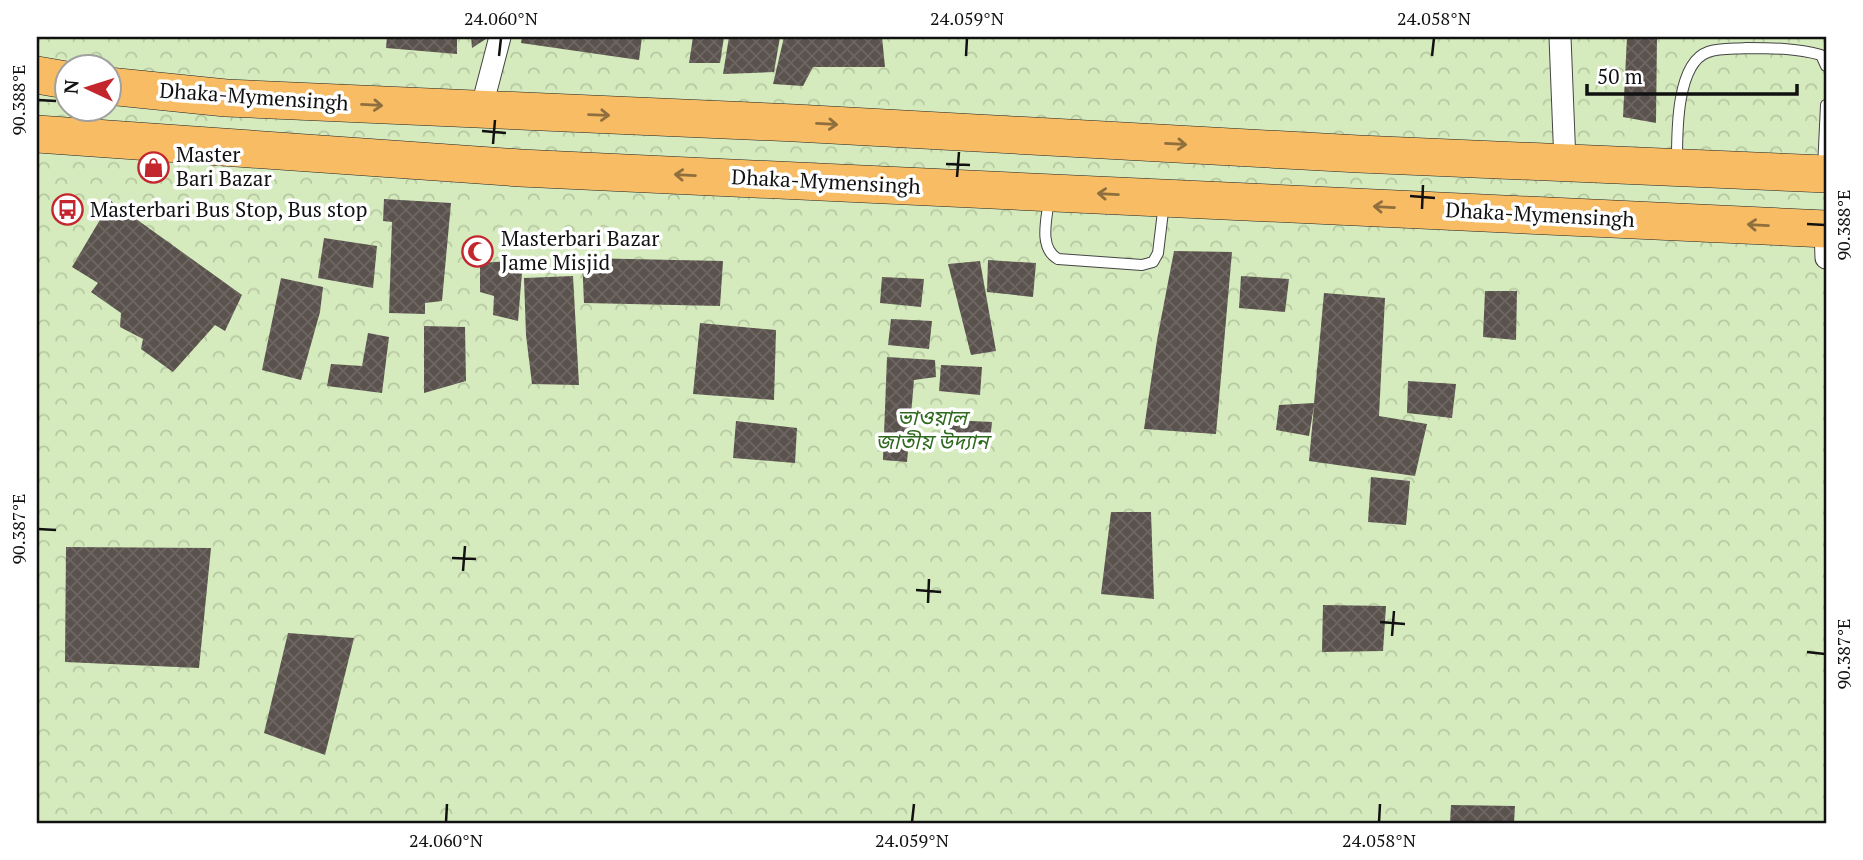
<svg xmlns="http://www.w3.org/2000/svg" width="1863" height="860" font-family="'PT Serif','Noto Sans Bengali',serif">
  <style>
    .park { fill: url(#park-crowns); fill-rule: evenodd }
    .building { fill: url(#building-cross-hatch) }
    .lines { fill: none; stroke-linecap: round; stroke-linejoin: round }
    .service-casing { stroke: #444; stroke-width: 12 }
    .minor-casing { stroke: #444; stroke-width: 23 }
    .trunk-casing { stroke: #222; stroke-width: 38 }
    .service { stroke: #fff; stroke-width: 10 }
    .minor { stroke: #fff; stroke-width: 21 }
    .trunk { stroke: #f7bc64; stroke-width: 37 }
    .oneway { stroke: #906f3f }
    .ticks { fill: none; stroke: #111; stroke-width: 2.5 }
    .labels { text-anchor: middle; stroke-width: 7; stroke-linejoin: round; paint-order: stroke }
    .street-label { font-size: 21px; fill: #111; stroke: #fff }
    .poi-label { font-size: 21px; fill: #111; stroke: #fff; text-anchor: start }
    .park-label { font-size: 21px; font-style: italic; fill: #2f6b1f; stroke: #fff }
    .neatline { fill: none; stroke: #111; stroke-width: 2.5 }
    .ticks-label { font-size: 18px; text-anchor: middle; fill: #111 }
  </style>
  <defs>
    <pattern id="park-crowns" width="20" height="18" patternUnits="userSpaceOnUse" patternTransform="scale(1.75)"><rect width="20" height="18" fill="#d5ebbd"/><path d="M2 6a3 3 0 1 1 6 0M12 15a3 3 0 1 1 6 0" fill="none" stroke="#b6c8a1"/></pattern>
    <pattern id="building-cross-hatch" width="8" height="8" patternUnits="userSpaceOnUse" patternTransform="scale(1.75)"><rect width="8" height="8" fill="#5a524d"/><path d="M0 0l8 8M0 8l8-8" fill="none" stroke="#6d6662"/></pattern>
  </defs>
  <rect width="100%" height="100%" fill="#fffdf5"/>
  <!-- park -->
  <path class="park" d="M37,37H1826V823H37ZM66,66H108V108H66Z"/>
  <!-- building -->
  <path class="building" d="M387,37H457V54L386,48Z
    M471,37H489L472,48Z
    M522,37H642L639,60L521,43Z
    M693,37H724L720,63H689Z
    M729,37H780L774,72L723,74Z
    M784,37H882L885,67H813L803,86L773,84Z
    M1627,37H1657L1656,123L1623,117Z
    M384,199L451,203L442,301L425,303V314L389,313L392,222L383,221Z
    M111,201L242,295L225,331L215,325L173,372L141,349L143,339L120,327L121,313L91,292L98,283L72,267Z
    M324,238L377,246L373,288L318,278Z
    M1174,251L1232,252L1216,434L1144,429L1157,340Z
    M582,258L723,261L720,306L584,303Z
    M523,260L518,321L493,315L494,296L480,292V263Z
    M988,260L1036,263L1033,297L987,292Z
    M980,261L996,351L971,355L948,264Z
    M573,276L579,385L532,384L526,335L524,278Z
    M1241,276L1289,279L1285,312L1239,308Z
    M882,277L924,279L921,307L880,303Z
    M281,278L323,287L320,312L301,380L262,370Z
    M1485,291H1517L1516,340L1483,337Z
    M1324,293L1385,298L1379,416L1427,424L1415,476L1309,461L1314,406L1309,436L1276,430L1279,405L1314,403Z
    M891,319L932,321L929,349L888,345Z
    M700,323L776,330L774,400L693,394Z
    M424,326L465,327L466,381L424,393Z
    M368,333L389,337L382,393L327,386L331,364L362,366Z
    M887,357L935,360L936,377L914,380L907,462L883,460Z
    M941,365L982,367L980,395L939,391Z
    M1408,381L1456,384L1452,418L1407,413Z
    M950,420L992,422L989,449L947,445Z
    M736,421L797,428L795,463L733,458Z
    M1371,477L1410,481L1406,525L1368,522Z
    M1111,512H1151L1154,599L1101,594Z
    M66,547L211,548L199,668L65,662Z
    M1323,605L1386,606L1383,651L1322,652Z
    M288,633L354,638L325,755L264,733Z
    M1451,805L1515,806L1514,823H1450Z"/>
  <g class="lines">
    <defs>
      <path id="service" d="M1677,162C1677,134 1676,63 1708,52C1719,48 1734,49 1746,48C1772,48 1796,48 1821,55L1826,66
        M1823,168L1826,105
        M1049,199C1047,218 1038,248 1058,259L1142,265L1153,262L1158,253L1164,203"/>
      <path id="minor" d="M1560,37L1565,163
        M481,110L500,37
        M1825,229L1826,258"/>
      <path id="trunk" d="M37,75L66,80
        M108,86L226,98L795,123L1359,154L1826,174
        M37,134L520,168L1826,229"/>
    </defs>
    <!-- service casing -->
    <use href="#service" class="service-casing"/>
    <!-- minor casing -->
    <use href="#minor" class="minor-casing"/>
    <!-- trunk casing -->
    <use href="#trunk" class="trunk-casing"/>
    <!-- service -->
    <use href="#service" class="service"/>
    <!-- minor -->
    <use href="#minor" class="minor"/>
    <!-- trunk -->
    <use href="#trunk" class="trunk"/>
  </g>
  <!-- one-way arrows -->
  <defs><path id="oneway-shaft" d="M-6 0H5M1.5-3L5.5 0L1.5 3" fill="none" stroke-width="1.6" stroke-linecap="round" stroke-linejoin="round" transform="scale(1.75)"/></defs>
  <g class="oneway">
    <use href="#oneway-shaft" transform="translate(372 105) rotate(3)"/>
    <use href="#oneway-shaft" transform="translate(599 115) rotate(2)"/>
    <use href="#oneway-shaft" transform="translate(827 124) rotate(3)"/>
    <use href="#oneway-shaft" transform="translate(1176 144) rotate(3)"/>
    <use href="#oneway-shaft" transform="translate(685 175) rotate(-177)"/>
    <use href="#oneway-shaft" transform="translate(1108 194) rotate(-177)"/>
    <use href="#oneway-shaft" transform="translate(1384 207) rotate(-177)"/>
    <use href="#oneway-shaft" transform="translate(1758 225) rotate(-177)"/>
  </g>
  <!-- ticks -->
  <path class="ticks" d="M499,56L501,38M966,56L967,38M1432,56L1434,38M38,100L56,101M482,131L506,133M493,144L495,120M946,164L970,165M957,177L959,152M1410,196L1435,198M1422,209L1423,185M1807,224L1825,225M38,529L56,530M452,558L476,559M463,571L465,546M916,590L941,592M928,603L929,579M1380,622L1405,624M1392,636L1394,611M1807,652L1825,654M446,822L447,804M912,822L914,804M1379,822L1380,804"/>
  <!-- icons -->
  <defs>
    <symbol id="shop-ring" viewBox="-11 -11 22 22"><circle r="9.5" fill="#fff" stroke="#c4262e" stroke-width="1.5"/><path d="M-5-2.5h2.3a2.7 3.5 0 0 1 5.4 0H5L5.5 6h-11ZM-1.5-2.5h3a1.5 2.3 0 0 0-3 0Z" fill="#c4262e"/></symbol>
    <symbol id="bus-ring" viewBox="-11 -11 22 22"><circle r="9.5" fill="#fff" stroke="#c4262e" stroke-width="1.5"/><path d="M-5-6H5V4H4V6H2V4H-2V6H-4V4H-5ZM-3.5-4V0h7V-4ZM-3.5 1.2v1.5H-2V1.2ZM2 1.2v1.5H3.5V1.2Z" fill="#c4262e"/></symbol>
    <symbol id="mosque-ring" viewBox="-11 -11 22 22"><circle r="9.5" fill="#fff" stroke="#c4262e" stroke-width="1.5"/><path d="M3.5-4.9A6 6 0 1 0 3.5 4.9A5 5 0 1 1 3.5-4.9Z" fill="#c4262e"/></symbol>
  </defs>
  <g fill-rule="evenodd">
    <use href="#shop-ring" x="136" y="150" width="35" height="35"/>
    <use href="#bus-ring" x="50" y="192" width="35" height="35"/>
    <use href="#mosque-ring" x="460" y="234" width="35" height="35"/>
  </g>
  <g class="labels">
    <!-- street labels -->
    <g class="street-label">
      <text transform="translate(254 97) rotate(4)" y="7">Dhaka-Mymensingh</text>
      <text transform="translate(826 182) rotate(3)" y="7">Dhaka-Mymensingh</text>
      <text transform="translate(1540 215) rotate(3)" y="7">Dhaka-Mymensingh</text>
    </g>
    <!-- poi labels -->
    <g class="poi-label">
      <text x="176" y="162">Master<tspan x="176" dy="24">Bari Bazar</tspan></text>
      <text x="90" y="217">Masterbari Bus Stop, Bus stop</text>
      <text x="501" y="246">Masterbari Bazar<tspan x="501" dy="24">Jame Misjid</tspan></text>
    </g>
    <!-- park labels -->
    <g class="park-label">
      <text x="932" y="425">ভাওয়াল<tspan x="932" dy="24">জাতীয় উদ্যান</tspan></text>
    </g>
  </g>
  <!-- border -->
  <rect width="1863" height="860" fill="none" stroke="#ffffff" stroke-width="77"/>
  <!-- north arrow -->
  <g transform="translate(88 88) rotate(274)"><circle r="33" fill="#ffffff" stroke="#a0a0a0" stroke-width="2"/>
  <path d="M0-5L12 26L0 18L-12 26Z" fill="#c4262e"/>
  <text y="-10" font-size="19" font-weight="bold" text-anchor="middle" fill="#111111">N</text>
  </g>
  <!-- scale -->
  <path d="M1587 84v10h210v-10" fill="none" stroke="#111111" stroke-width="3.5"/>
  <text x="1597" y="84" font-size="21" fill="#111111" stroke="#ffffff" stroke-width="5" paint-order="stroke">50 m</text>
  <rect x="38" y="38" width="1787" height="784" class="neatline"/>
  <g class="ticks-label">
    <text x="501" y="25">24.060°N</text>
    <text x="967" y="25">24.059°N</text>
    <text x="1434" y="25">24.058°N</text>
    <text transform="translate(19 100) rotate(-90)" y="6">90.388°E</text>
    <text transform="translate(1844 225) rotate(-90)" y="6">90.388°E</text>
    <text transform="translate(19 529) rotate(-90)" y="6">90.387°E</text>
    <text transform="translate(1844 654) rotate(-90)" y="6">90.387°E</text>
    <text x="446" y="847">24.060°N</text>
    <text x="912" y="847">24.059°N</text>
    <text x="1379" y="847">24.058°N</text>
  </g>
</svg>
